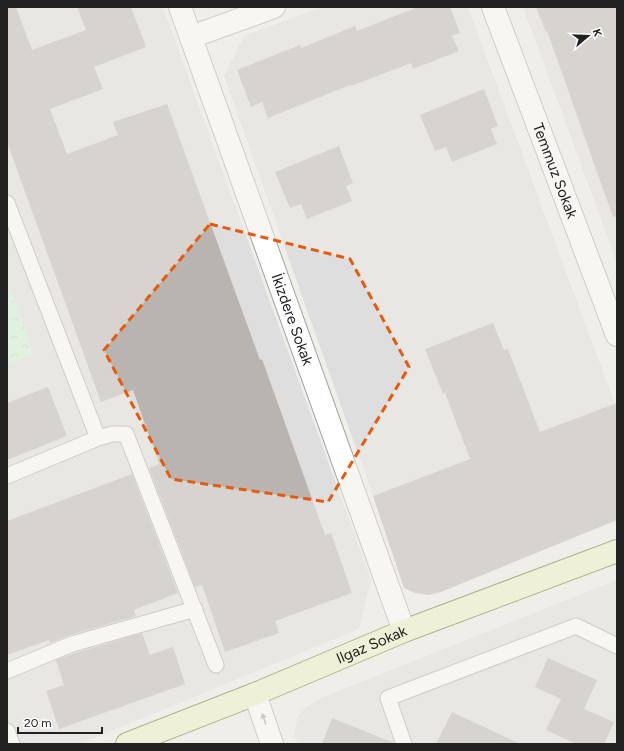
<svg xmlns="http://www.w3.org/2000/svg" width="624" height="751" font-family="Figtree,sans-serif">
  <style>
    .residential { fill: #dfdede }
    .park { fill: url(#park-crowns) }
    .building { fill: #b9b4af }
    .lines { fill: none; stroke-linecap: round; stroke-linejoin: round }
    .lane-casing { stroke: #a2a2a2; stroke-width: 17 }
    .street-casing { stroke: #a2a2a2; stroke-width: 24 }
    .secondary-casing { stroke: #5b6e12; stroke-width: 24 }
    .lane { stroke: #fff; stroke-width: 15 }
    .street { stroke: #fff; stroke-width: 22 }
    .secondary { stroke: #ecf3c4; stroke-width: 22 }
    .oneway { fill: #9b9b9b }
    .marked { fill: none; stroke: #e8590c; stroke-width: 3; stroke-dasharray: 8 5; stroke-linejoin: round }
    .labels { text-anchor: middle; stroke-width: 3; stroke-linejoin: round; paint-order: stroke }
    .street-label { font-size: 15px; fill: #212121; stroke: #fff }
  </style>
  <defs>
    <pattern id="park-crowns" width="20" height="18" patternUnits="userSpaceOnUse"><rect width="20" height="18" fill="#ccf4d3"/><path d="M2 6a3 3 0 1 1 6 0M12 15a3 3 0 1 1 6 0" fill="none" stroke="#afd1b5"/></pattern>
  </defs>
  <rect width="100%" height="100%" fill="#f0eee9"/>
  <!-- residential -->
  <path class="residential" d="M7,7H163L371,580L359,629L80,744H7Z
    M322,7H468L615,404L373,496L224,76L244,36Z
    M523,7H617V263Z
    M617,580V744H298L294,735L298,716L306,707L321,698Z"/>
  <!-- park -->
  <path class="park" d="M10,290L34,354L7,364V291Z"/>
  <!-- building -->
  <path class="building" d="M7,7H16L32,50L86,30L77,7H131L146,47L94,67L103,89L50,109L67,154L118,135L113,122L167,104L260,360L262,359L325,535L331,533L352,593L275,621L279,633L225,652L202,585L195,587L149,468L159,464L133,390L101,402L7,142Z
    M418,7H450L460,33L452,36L459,51L413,69L411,63L351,86L350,85L268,118L262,102L251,107L237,70L300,45L301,48L355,26L357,31Z
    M536,7H617V216L613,217L547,31L546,32Z
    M484,89L498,126L491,129L497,144L452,162L446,147L435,151L420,115Z
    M339,146L353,183L346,186L352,201L307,219L301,204L290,208L275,172Z
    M493,323L504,350L508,349L540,432L617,403V520L441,592L429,595L415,593L404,588L373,496L470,459L445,393L443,394L425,349Z
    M48,387L67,436L7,460V403Z
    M132,474L178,593L134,610L136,616L70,635L50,643L49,640L7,655V521Z
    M142,633L150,655L173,647L185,684L59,729L46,691L64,685L56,660L75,653Z
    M548,658L597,680L584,709L614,722L604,744H576L546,730L561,699L535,687Z
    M452,712L520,744H436Z
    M332,718L394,743V744H322Z"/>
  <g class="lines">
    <defs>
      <path id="lane" d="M7,203L98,438L7,476
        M98,438L113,434H126L216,665
        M7,671L72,644L195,609
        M7,731L12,744
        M404,744L388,698L576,626L617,646"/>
      <g id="street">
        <path id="s1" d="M180,7L404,631"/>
        <path id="s2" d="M493,7L617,335"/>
        <path d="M191,37L274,7"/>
        <path d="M255,694L272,744"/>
      </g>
      <g id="secondary">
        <path id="s3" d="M127,744L255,694L404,631L617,551"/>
      </g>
    </defs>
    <!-- lane casing -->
    <use href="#lane" class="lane-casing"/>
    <!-- street casing -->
    <use href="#street" class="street-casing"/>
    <!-- secondary casing -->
    <use href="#secondary" class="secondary-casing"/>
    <!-- lane -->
    <use href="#lane" class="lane"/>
    <!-- street -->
    <use href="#street" class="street"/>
    <!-- secondary -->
    <use href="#secondary" class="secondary"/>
  </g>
  <!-- one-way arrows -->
  <defs><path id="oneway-solid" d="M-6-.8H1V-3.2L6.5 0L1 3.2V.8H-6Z"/></defs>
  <use class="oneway" href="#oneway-solid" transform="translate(264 719) rotate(-109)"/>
  <!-- marked area -->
  <path d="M0 0H624V751H0ZM210,224L350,259L409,367L328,502L171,479L104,350Z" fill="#f0eee9" fill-opacity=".55" fill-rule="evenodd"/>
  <path class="marked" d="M210,224L350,259L409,367L328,502L171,479L104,350Z"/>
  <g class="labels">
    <!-- street labels -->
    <g class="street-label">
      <text dy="5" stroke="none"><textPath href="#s2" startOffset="175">Temmuz Sokak</textPath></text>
      <text dy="5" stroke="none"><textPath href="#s1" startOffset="332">İkizdere Sokak</textPath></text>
      <text dy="5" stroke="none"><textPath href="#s3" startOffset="264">Ilgaz Sokak</textPath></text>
    </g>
  </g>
  <!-- border -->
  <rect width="624" height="751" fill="none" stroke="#212121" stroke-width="16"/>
  <!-- north arrow -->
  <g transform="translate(588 36) rotate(71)" stroke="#ffffff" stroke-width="3" paint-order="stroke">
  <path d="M0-3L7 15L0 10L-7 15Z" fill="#212121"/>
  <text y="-6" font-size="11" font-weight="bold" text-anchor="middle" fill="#212121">K</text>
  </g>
  <!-- scale -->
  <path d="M18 727v6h84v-6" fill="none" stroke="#212121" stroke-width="2"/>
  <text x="24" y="727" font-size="12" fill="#212121" stroke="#ffffff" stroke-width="3" paint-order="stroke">20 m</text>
</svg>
